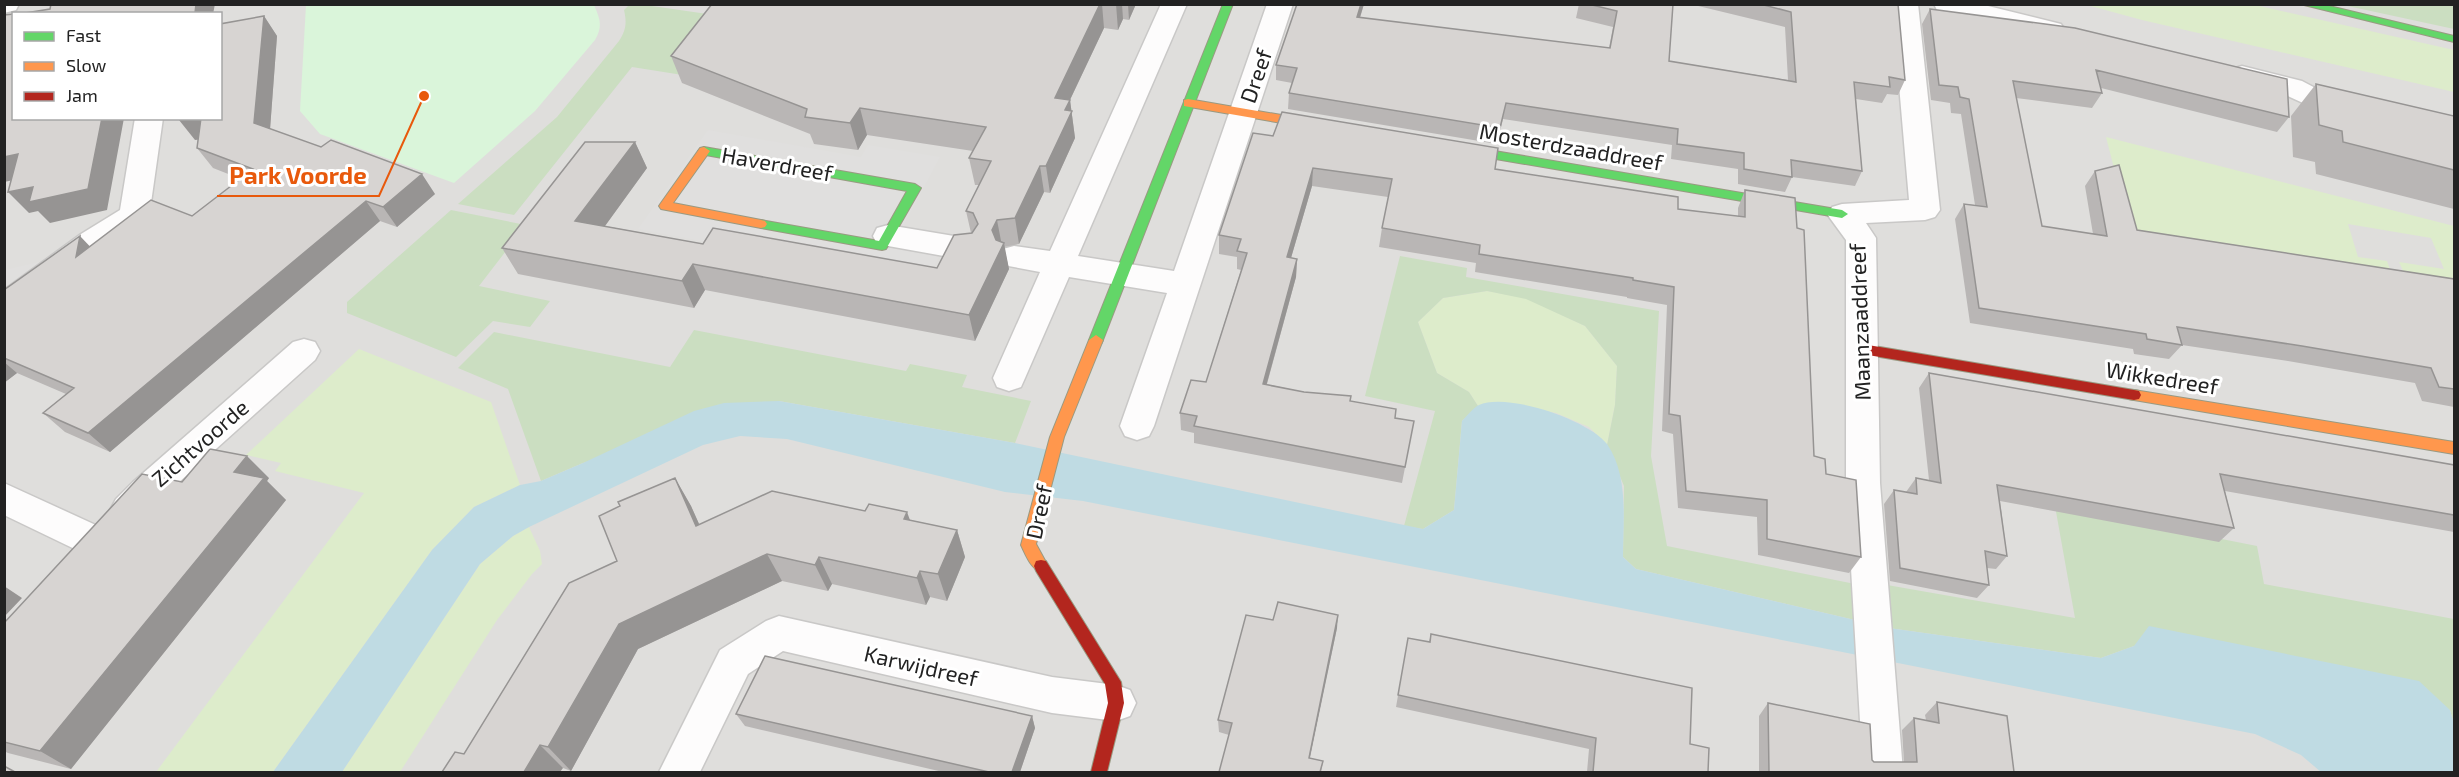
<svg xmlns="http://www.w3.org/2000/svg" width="2459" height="777" font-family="'Exo 2',sans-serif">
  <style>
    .residential { fill: #dfdedc; fill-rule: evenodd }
    .grass { fill: #ddeccb }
    .forest { fill: #cbdec1 }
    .park { fill: #daf5da }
    .parking { fill: #e0dfde }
    .water { fill: #bfdbe3 }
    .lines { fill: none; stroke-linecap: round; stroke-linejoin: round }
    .street-casing { stroke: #c9c8c7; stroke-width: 3 }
    .fast-casing { stroke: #999a82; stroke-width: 2 }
    .slow-casing { stroke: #999a82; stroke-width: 2 }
    .jam-casing { stroke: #999a82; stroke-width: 2 }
    .street { fill: #fdfcfc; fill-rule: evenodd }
    .fast { fill: #63d668; fill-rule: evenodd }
    .slow { fill: #ff974d; fill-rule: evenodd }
    .jam { fill: #b3261e; fill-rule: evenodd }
    .wall { fill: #b9b6b5 }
    .shaded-wall { fill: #969493 }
    .building { fill: #d7d4d2; stroke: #969493; stroke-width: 1.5 }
    .labels { text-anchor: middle; stroke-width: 6; stroke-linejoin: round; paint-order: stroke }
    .street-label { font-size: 22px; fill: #222; stroke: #fff }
    .leader { fill: none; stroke: #e8590c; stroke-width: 2 }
    .callout-dot { fill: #e8590c; stroke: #fff; stroke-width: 2 }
    .callout-label { font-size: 24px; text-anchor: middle; font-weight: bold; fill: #e8590c; stroke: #fff; stroke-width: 6; stroke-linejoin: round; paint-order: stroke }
  </style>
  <rect width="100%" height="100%" fill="#f0eeeb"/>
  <!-- residential -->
  <path class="residential" d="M5,5H2454V772H5ZM14,14H220V118H14Z"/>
  <!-- grass -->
  <path class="grass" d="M2087,5H2255L2454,50V92L2142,20Z
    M2106,137L2454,226V285L2406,277L2399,262L2444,269L2431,238L2348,224L2358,257L2387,261L2392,275L2131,234Z
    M1487,291L1526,298L1585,326L1617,366L1615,405L1607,445L1589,427L1556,413L1498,402L1478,406L1469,392L1437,373L1418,322L1443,298Z
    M359,349L491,402L520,485L474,507L432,550L273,772H156L364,493L275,471L281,463L246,455Z
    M529,527L540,551L542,564L532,574L497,620L400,772H342L480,564L513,536Z"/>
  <!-- forest -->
  <path class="forest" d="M629,5H645L742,19L733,83L632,67L514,215L458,204L557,117L619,41C626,30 627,23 624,10Z
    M2343,5H2454V29Z
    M451,210L526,225L479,286L550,301L530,327L493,321L456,357L347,313V302Z
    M1400,256L1467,268L1466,277L1659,311L1651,456L1667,546L1855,584L1859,621L1636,569L1623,557L1624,486L1607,445L1615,405L1617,366L1585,326L1526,299L1487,291L1443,298L1418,322L1437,373L1469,392L1478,406L1462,421L1454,510L1423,529L1404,526L1435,411L1365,396Z
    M694,330L906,371L910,364L967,375L962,387L1031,401L1015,443L779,401L583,463L541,481L508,389L458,368L494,332L670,367Z
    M2055,506L2257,546L2264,584L2454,619V724L2450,710L2134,646L2101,658L1889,628L1887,585L2075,618Z"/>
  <!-- park -->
  <path class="park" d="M306,5H594C600,19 603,26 595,40L535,111L454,183L320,134L300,111Z"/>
  <!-- parking -->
  <path class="parking" d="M708,130L861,157L868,145L940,157L901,230L949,238L925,283L638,229Z
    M51,259L5,293V270Z"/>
  <!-- water -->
  <path class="water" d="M779,401L1015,443L1423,529L1454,510L1462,421C1467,416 1473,408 1479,405C1507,392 1589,420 1607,444C1629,476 1623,520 1623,557L1636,569L1889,628L2101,658L2134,646L2149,626L2419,681L2450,710L2454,724V772H2321L2301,755L2255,734L1083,501L1005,492L787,439L740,436L703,445L529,527L513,536L480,564L342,772H273L432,550L474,507L520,485L541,481L583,463L694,411L724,403Z"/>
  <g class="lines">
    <defs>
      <path id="street" d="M4,4H19L16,10L4,13Z
        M1161,4H1187L1078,256L1174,271L1267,4H1293L1154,426L1149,436L1137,440L1125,436L1120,426L1167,293L1069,277L1025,378L1021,387L1009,391L997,387L993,378L1040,272L1003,265L999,257L1003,249L1014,246L1050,251Z
        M1892,4H1918L1940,210L1935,217L1925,220L1866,223L1876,238L1880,483L1903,772H1863L1846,483V240L1827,214L1832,207L1842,204L1909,200Z
        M1934,4H1980L2061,24L2065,30L2061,36L2052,38L1937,10Z
        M2242,66L2302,81L2323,92L2360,102L2364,108L2360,114L2350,117L2314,108L2283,94L2232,81L2229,75L2232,69Z
        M135,118H163L150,210L143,224L103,250L15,315L4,319V290L81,234L120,210Z
        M888,225L966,238L977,241L981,249L977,257L966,260L877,244L873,236L877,228Z
        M304,339L315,342L320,351L315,360L157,502C143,518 138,528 116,521L110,510L116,499L133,482L293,342Z
        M4,483L111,532L116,543L111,554L98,558L85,554L4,515Z
        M779,616L1052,677L1116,685L1130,690L1136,703L1130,716L1116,721L1052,713L783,651L748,674L700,772H659L720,650L766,621Z"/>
      <path id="fast" d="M1223,4H1233L1103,340L1101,344H1091L1089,340Z
        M2300,4H2321L2454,36V42Z
        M1453,144L1842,210L1848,214L1842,218L1449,151L1447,148L1449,145Z
        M704,147L915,184L921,188L886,249L882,250L761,228L755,224L761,220L879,241L907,191L700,154L698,151Z"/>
      <path id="slow" d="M1188,99L1322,122L1328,126L1322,130L1184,106V100Z
        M704,147L710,151L673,203L761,220L765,221L767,224L765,227L761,228L661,209L659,206L661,203L700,148Z
        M1096,335L1103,340L1064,437L1036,544L1048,566L1046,571C1033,575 1026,555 1021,545L1050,437L1089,340Z
        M2134,390L2454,442V454L2134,400L2129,399L2127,395L2129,391Z"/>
      <path id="jam" d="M1862,344L2134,390L2139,391L2141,395L2139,399L2134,400L1862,354L1855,349Z
        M1041,560L1046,561L1121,682L1124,703L1107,772H1091L1108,703L1105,684L1036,571L1034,566L1036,561Z"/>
    </defs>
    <!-- street casing -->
    <use href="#street" class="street-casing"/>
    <!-- fast casing -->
    <use href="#fast" class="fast-casing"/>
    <!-- slow casing -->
    <use href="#slow" class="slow-casing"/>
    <!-- jam casing -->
    <use href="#jam" class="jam-casing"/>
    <!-- street -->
    <use href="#street" class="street"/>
    <!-- fast -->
    <use href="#fast" class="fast"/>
    <!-- slow -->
    <use href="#slow" class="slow"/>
    <!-- jam -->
    <use href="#jam" class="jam"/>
  </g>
  <!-- wall -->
  <path class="wall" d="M710,4H1136L1129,20L1123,19L1118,30L1104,28L1070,100L1075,138L1050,193L1044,192L1019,244L1004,247L1009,269L975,341L705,290L694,308L518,274L502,248L635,142L647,168L605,226L703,244L937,268L971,233L966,211L979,185H975L969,158L973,151L867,135L858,150L814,144L810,134L682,83L671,56L712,5Z
    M1297,4H1364L1360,18L1609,48L1613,27L1576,18L1579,4H1673L1669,61L1788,80L1785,27L1690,4H1898L1905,80L1898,95L1887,94L1882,103L1856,99L1862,171L1855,186L1792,177L1785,192L1738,184V169L1671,159L1672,145L1503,119L1497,144L1288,109L1289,93L1292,83L1276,80V65Z
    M1930,9L2289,117L2277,132L2101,88L2102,93L2092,108L2016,98L2042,226L2093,234L2085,186L2095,171L2137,230L2454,279V407L2422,401L2415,383L2288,361L2182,345L2169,359L2134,354L2133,349L1970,323L1955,219L1964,204L1975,205L1961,114L1951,113L1950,103L1931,100L1922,24Z
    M264,16L277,36L270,129L435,194L397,227L380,221L110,452L65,432L43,413L66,394L17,373L4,383V290L90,246L192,216L241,179L213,168L197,148L198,140H195Z
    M2316,84L2454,116V209L2316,174L2315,162L2293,157L2291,116Z
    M1253,133L1495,169L1678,209L1738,216V208L1745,190L1814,456L1826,474L1861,557L1849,573L1758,555L1757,517L1678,508L1673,434L1662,431L1667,305L1627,298V297L1475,272L1476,263L1379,247L1382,228L1388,197L1312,186L1291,258L1297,259L1296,277L1267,384L1350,402L1395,418L1414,421L1402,483L1194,443V433L1181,430L1180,413L1206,382L1241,270L1237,269V257L1219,254V235Z
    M1929,373L2454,465V532L2225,491L2234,528L2219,542L2000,501L2007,556L1996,569L1987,568L1989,585L1977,598L1890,581L1884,504L1894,490L1906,492L1916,478L1929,480L1919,388Z
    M269,478L267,481L286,500L71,769L8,753L4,751V623L182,482Z
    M675,478L691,506L699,524L910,520L957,530L965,557L947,601L930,597L926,605L832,584L828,591L782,581L638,649L571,771L563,768L464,754L617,561L620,506Z
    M1273,620L1337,628L1310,758L1323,761L1321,772H1219L1229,735L1219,732L1218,720Z
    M1431,634L1690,744L1708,772H1587L1589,749L1396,707L1408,638L1429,642Z
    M1937,702L2014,772H1759V716L1768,703L1872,760L1874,762H1904L1902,730L1914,718L1926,720L1925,715Z
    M736,714L1032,716L1035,728L1020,772H943L745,726Z"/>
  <!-- shaded-wall -->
  <path class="shaded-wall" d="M196,4H215L213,14H192Z
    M1100,4H1102L1104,28L1058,125L1055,98Z
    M1116,4H1122L1123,19L1118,30Z
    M1128,4H1136L1129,20Z
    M1361,4H1364L1355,33L1357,17Z
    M264,16L277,36L269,143L254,123Z
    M1070,100L1075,138L1050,193L1046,166L1065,110Z
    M860,108L867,135L858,150L850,123Z
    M102,118H124L107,210L50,223L38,211L29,213L8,192L33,187Z
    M186,118H204L217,135L195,140L179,120Z
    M635,142L647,168L589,248L575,221Z
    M18,154L38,175L4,182V157Z
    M1040,166L1044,192L1019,244L1015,218Z
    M1313,168L1312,186L1286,275L1287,257Z
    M422,174L435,194L397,227L383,207Z
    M366,201L380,221L110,452L88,433Z
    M997,220L1002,246L1004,243L1009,269L975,341L969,315L992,230Z
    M80,236L99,256L76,257Z
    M1297,259L1296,277L1262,401L1263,384Z
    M693,264L705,290L694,308L682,281Z
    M4,362L17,373L4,383Z
    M247,456L269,478L267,481L286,500L71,769L40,751L234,472Z
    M675,478L691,506L712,553L696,526Z
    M907,512L917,539L904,519Z
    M957,530L965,557L947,601L938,574Z
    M767,554L782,581L638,649L571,771L548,747L619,624Z
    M819,557L832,584L828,591L815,565Z
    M920,571L930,597L926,605L917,578Z
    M4,586L22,598L4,617Z
    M1338,615L1337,628L1307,770L1309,758Z
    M1032,716L1035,728L1020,772H1012Z
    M540,745L563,768L560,772H524Z"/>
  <!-- building -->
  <path class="building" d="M51,4H196L195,13L192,14H19L50,9Z
    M712,4H1100L1055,98L1070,100L1065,110L1072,111L1046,166H1040L1015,218L997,220L992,230L996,240L1004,243L969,315L693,264L682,281L502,248L585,142H635L575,221L703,244L713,228L937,268L954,235L972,233L978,224L973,213L966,211L991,161L969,158L986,127L860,108L850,123L805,117L807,109L671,56Z
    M1297,4H1361L1357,17L1610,48L1617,11L1588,4H1673L1669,61L1796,82L1791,12L1760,4H1898L1905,80L1889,77L1890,87L1854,82L1862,171L1791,160L1792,177L1744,169V153L1677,144L1678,129L1506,103L1500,128L1289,93L1297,68L1276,65Z
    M1930,9L2075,28L2287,79L2289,117L2096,70L2102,93L2013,81L2042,226L2107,236L2095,171L2119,165L2137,230L2454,279V389L2439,387L2431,368L2302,346L2177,327L2182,345L2147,339L2146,334L1979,308L1964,204L1987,207L1969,99L1960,97L1958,87L1939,85Z
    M14,14V118H102L88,189L29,202L33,187L8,192L18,154L4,157V15Z
    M264,16L254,123L321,147L331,140L422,174L383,207L366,201L88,433L43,413L74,388L4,358V290L80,236L76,257L151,200L192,216L253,169L197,148L201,118H220V24Z
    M2316,84L2454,116V170L2343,142L2342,131L2319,125Z
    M1282,112L1498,148L1495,169L1678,197V209L1745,217V190L1795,198L1797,228L1804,230L1814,456L1825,459L1826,474L1856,480L1861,557L1767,539V500L1686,491L1680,416L1669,414L1674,287L1633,280V278L1479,254L1480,245L1382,228L1392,179L1313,168L1287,257L1297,259L1263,384L1304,392L1351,396L1350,401L1396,409L1395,418L1414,421L1405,467L1194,426L1197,416L1180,413L1191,380L1206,382L1247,253L1237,251L1241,239L1219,235L1253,133L1273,136Z
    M1929,373L2454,465V515L2220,474L2234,528L1997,485L2007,556L1985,551L1989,585L1900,568L1894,490L1917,494L1916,478L1941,483Z
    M210,449L247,456L234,472L264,478L40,751L4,742V623L142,474L182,482Z
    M675,478L696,526L772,491L865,511L869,504L907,512L904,519L957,530L938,574L920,571L917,578L819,557L815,565L767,554L619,624L548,747L540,745L524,772H442L455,752L464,754L569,583L617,561L599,516L620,506L618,502Z
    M1278,602L1338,615L1309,758L1323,761L1320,772H1219L1232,723L1218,720L1246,615L1273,620Z
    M1431,634L1692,688L1690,744L1709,748L1708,772H1593L1596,738L1398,695L1408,638L1430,642Z
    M765,656L1032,716L1012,772H989L736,714Z
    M1937,702L2007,716L2014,772H1769L1768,703L1870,724L1872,760L1874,762H1917L1914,718L1939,723Z
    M4,766L15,772H4Z"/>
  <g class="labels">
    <!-- street labels -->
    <g class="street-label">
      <text transform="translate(1256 76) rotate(-71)" y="8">Dreef</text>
      <text transform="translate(1571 147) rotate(10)" y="8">Mosterdzaaddreef</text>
      <text transform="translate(777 164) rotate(10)" y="8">Haverdreef</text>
      <text transform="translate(1860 322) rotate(-92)" y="8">Maanzaaddreef</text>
      <text transform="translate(2162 378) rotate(9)" y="8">Wikkedreef</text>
      <text transform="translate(200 443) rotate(-41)" y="8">Zichtvoorde</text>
      <text transform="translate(1039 512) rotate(-78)" y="8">Dreef</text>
      <text transform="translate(921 666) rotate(13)" y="8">Karwijdreef</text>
    </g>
  </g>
  <!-- callouts -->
  <path class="leader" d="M424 96L379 196H217"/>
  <circle class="callout-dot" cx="424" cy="96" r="6"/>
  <g class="callout-label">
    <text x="298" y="184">Park Voorde</text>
  </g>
  <!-- border -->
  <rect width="2459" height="777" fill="none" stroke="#222222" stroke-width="12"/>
  <!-- legend -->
  <rect x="12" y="12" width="210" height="108" fill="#ffffff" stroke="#a7a7a7" stroke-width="1.5"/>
  <rect x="24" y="32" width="30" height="9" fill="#63d668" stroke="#a7a7a7" stroke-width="1.5"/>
  <text x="66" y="42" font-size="18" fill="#222222">Fast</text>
  <rect x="24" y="62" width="30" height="9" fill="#ff974d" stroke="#a7a7a7" stroke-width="1.5"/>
  <text x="66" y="72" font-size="18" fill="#222222">Slow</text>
  <rect x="24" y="92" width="30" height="9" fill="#b3261e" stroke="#a7a7a7" stroke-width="1.5"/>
  <text x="66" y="102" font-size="18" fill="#222222">Jam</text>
</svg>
